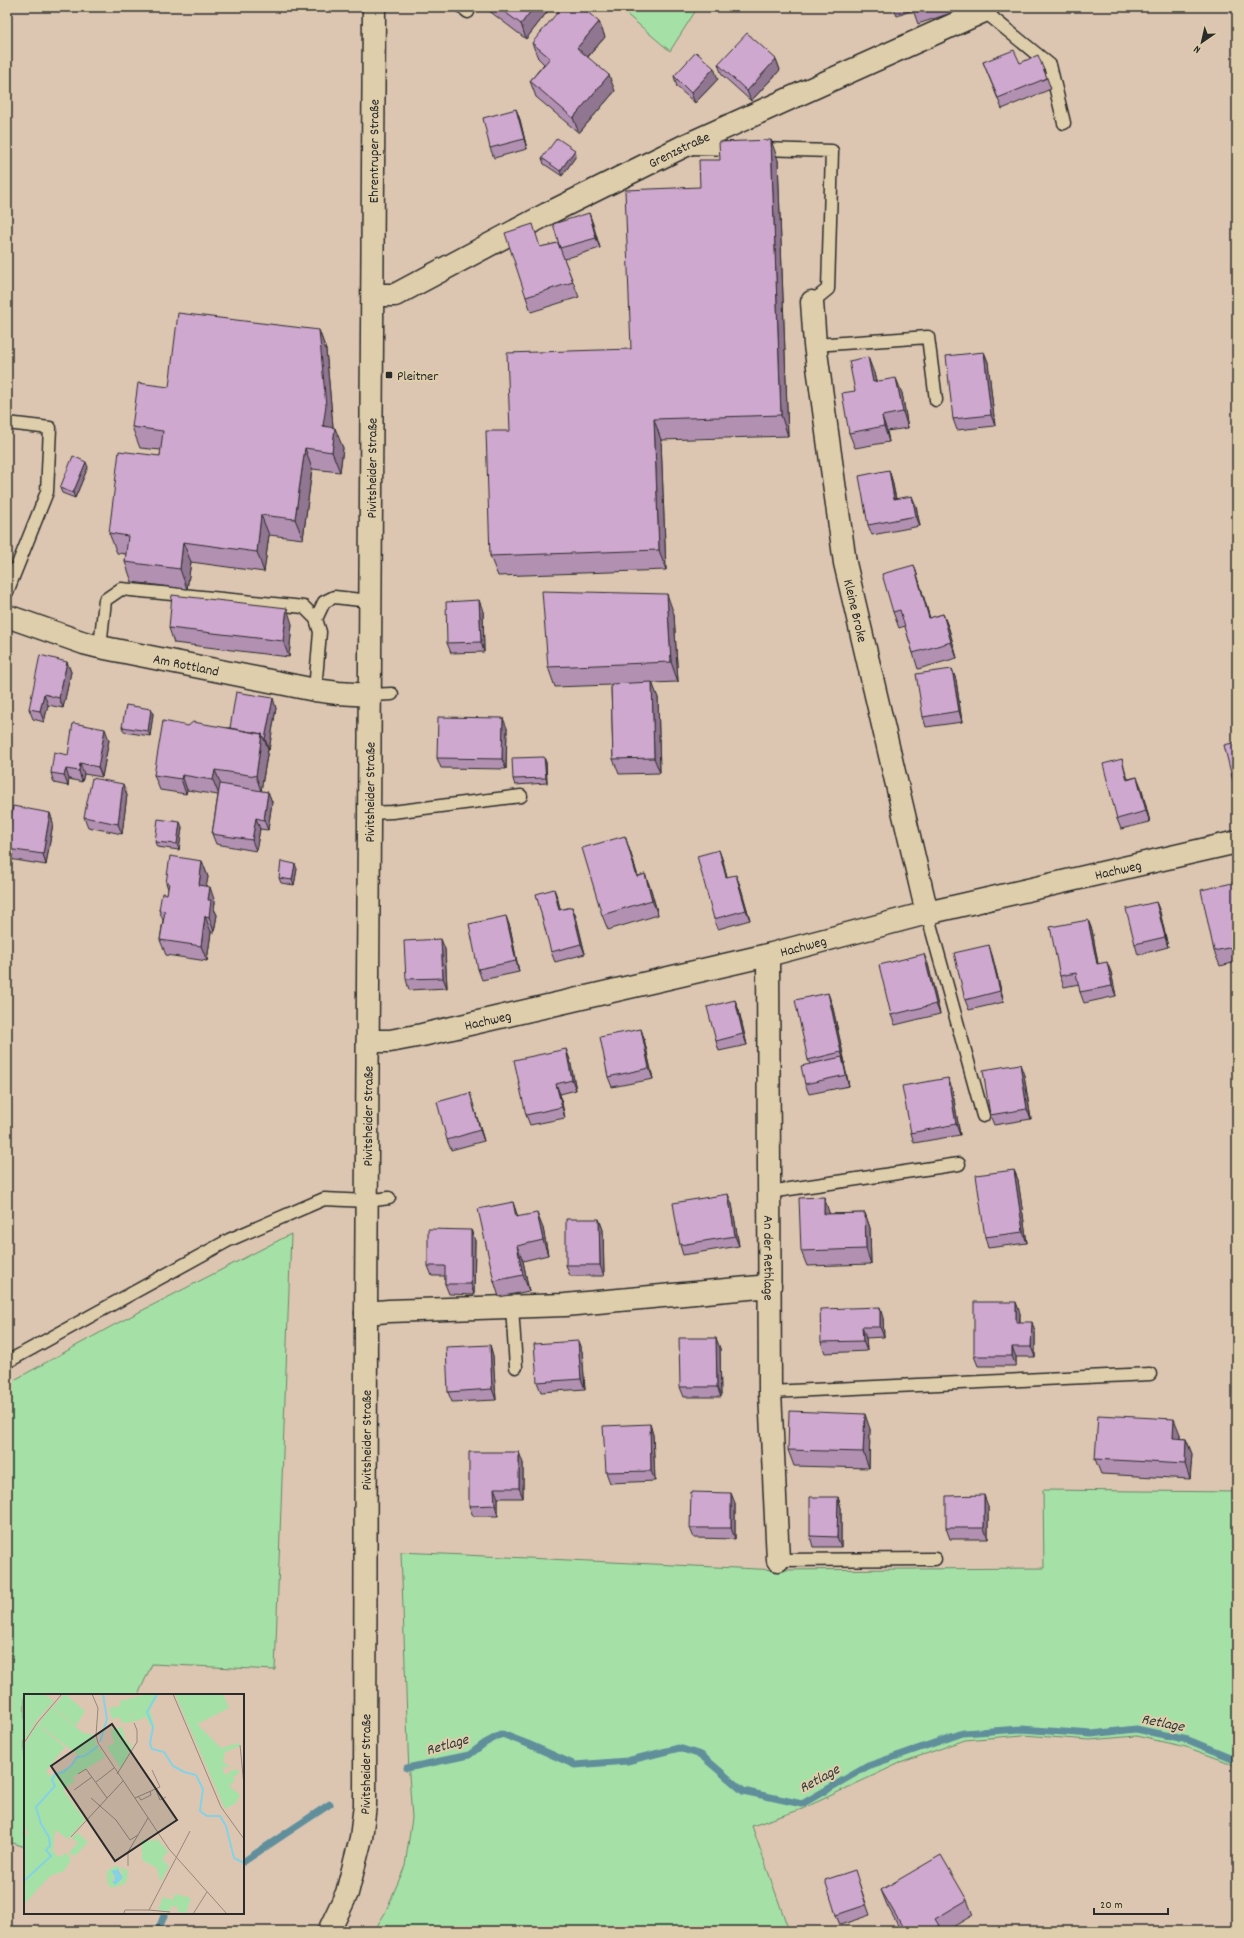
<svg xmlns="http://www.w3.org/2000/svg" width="1244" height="1938" font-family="Dekko,sans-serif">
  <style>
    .green { fill: #a5e0a6; stroke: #688668 }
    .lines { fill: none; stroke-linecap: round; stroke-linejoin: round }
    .stream { stroke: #618f9b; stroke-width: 7 }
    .service-casing { stroke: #2b2b2b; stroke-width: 15 }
    .minor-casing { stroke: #2b2b2b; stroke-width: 25 }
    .secondary-casing { stroke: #2b2b2b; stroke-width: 25 }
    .service { stroke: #dfceab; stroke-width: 12 }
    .minor { stroke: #dfceab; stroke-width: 22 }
    .secondary { stroke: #dfceab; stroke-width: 22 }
    .wall { fill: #b290b2; stroke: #2b2b2b }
    .shaded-wall { fill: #917691; stroke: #2b2b2b }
    .building { fill: #cfa8cf; stroke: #2b2b2b }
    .poi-dot { fill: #2b2b2b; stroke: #dfceab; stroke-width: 1.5 }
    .labels { text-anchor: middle; stroke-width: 4; stroke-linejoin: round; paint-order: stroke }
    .street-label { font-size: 14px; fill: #2b2b2b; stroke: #dfceab }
    .poi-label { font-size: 14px; fill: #2b2b2b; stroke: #dfceab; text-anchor: start }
    .water-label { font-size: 15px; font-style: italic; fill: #343c3e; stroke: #dfceab }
    .inset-river { fill: none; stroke: #85d2e5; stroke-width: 2 }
    .inset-road { fill: none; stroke: #95887c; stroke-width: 1 }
    .view { fill: #2b2b2b; fill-opacity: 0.15; stroke: #2b2b2b; stroke-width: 2 }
    .inset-edge { fill: none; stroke: #2b2b2b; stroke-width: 2 }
  </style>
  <rect width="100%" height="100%" fill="#dcc6b2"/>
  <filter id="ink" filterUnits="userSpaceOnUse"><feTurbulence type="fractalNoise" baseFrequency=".025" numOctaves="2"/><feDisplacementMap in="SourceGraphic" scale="8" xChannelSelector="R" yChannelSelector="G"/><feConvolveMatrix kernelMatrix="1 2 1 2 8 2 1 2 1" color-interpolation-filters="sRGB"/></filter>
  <g filter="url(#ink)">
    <!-- green -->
    <path class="green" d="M618,7H698L670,51Z
      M291,1234L275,1670L152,1664L138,1695H25V1847L7,1841V1384L112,1326Z
      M1043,1490L1237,1492V1768L1230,1763L1186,1747L1136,1736L1090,1740L1023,1735L965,1740L900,1763L802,1809L752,1826L789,1931H374L385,1913L405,1866L412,1818L409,1775L401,1552L778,1570L1044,1568Z"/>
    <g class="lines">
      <!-- stream -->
      <path class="stream" d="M407,1768L469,1755L485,1743L502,1734L528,1744L575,1765L627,1761L679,1748L701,1755L743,1791L802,1804L868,1766L963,1733L1021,1729L1092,1734L1136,1729L1188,1740L1237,1760
        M243,1862L330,1804
        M158,1931L165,1913"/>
      <defs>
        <path id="service" d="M462,7L468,12
          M984,11L1050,65L1064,123
          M690,148L735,149
          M760,149L832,151L828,289L812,302
          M815,345L928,337L936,400
          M7,423L50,428L47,492L7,592
          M316,619L324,602L334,597L370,601
          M100,647L105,600L121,589L304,607L316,619L320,632L315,690
          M370,695L392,694
          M369,813L392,812L521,796
          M927,913L983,1116
          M769,1192L959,1164
          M512,1307L516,1367
          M7,1362L229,1240L324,1199L367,1201L389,1198
          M770,1392L1150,1374
          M778,1560L935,1559"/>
        <g id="minor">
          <path id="s1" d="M373,295H395L547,214L682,147L984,11L988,7"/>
          <path id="s2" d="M812,302L815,345L845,563L927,913"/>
          <path id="s3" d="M7,616L84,643L100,647L315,690L338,693L370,695"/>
          <path id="s4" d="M768,955L770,1392L778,1560"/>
          <path id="s5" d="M368,1041H390L422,1035L768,955L927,913L1237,842"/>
          <path d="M366,1313L389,1311L565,1305L770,1286"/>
        </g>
        <g id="secondary">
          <path id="s6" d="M329,1931L347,1893L361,1838L365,1805L366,1313L374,7"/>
        </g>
      </defs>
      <!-- service casing -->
      <use href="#service" class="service-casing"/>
      <!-- minor casing -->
      <use href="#minor" class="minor-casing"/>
      <!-- secondary casing -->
      <use href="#secondary" class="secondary-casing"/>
      <!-- service -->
      <use href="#service" class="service"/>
      <!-- minor -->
      <use href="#minor" class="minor"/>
      <!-- secondary -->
      <use href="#secondary" class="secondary"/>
    </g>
    <!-- wall -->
    <path class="wall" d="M484,7H551L526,39Z
      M893,7H952L954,12L918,24L913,10L897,16Z
      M599,22L605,37L588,57L615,91L579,133L536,97L530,81L544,64L538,58L532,43Z
      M776,59L780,70L751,101L722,75L718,64Z
      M983,62L1020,63L1047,78L1051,89L1002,109Z
      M674,76L718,79L695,103L677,87Z
      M516,109L520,120L527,149L494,158L490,148Z
      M576,156L562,176L544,164L542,158Z
      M778,160L788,436L661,440L666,570L498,576L490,556L510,431L631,349L700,187Z
      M589,213L600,248L564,259L579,297L531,312L526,297L541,247L558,243Z
      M319,330L326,350L333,427L343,448L340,472L312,469L303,539L269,535L264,572L191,562L187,589L132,582L125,562L126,554L117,553L109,533L160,456L161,450L140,448L132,427L169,387Z
      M984,352L988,362L995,426L957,430L953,419Z
      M874,373L876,381L902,393L908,428L887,431L889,442L855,448L849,433L855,391Z
      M88,467L75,498L62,493L60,488Z
      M889,470L892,480L896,499L916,506L920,526L872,535L868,525Z
      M914,565L919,581L930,618L943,614L949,629L957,658L918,669L913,653L905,626L899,628L893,612Z
      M483,611L484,652L451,653L447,643Z
      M674,614L678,682L652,683L658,698L660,773L619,774L613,759L611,685L555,687L548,667Z
      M292,624L289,657L174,643L169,628Z
      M67,662L71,672L63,708L48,705L44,722L33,719L29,709Z
      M952,669L956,680L962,722L926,727L923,717Z
      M276,708L269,750H268L261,791L268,792L272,802L268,830L260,829L256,851L216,844L212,834L218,795L187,790L186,794L160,790L154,775L188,726L230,728Z
      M151,709L153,714L150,736L124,732L122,727Z
      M507,728L506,769L441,768L437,758Z
      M109,740L102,777L84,774L82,782L69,779L68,786L54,783L51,773L68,755Z
      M1122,759L1125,770L1128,779L1137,777L1141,787L1150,822L1121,829L1117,819Z
      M546,762L547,783L515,785L513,779Z
      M127,795L122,834L88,827L84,817Z
      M50,813L53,823L46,865L9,859L7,852V840Z
      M182,827L179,850L157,847L155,842Z
      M630,851L638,876L645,874L651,890L658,915L608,930L602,915Z
      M202,861L208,877L206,886L215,902L214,909L217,915L214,932H211L207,961L166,955L160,940L163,920L159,910L167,894L168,889L166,883Z
      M723,861L727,877L740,885L750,920L718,929L714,919Z
      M297,869L294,885L281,883L279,878Z
      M1237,882V962L1220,966L1214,951Z
      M554,889L558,900L560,910L572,907L576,917L585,954L555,962L551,952Z
      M1156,902L1160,912L1168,947L1138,955L1135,944Z
      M1088,920L1092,930L1098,964L1111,972L1116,996L1084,1003L1080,992L1079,984L1064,987L1060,976Z
      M510,927L519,972L482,980L478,969Z
      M445,949L447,988L409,990L406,979Z
      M992,955L1004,1002L969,1010L965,1000Z
      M928,964L940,1014L895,1025L891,1015Z
      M735,1000L739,1011L747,1045L719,1051L716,1041Z
      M832,1004L845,1063H844L845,1068L849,1086L809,1094L805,1084L810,1064L808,1060Z
      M641,1029L644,1039L653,1079L612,1087L608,1077Z
      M566,1049L570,1060L576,1090L560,1094L565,1118L530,1125L526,1115Z
      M1024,1075L1031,1119L994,1125L990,1115Z
      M952,1088L960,1135L914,1143L911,1133Z
      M473,1104L484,1141L451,1150L447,1140Z
      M1014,1170L1018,1180L1027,1243L988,1248L985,1237Z
      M732,1204L739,1246L683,1255L680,1245Z
      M829,1212V1214L865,1213L870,1228L871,1264L807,1266L801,1251Z
      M518,1217L543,1228L548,1255L523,1261L529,1291L499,1297L494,1281Z
      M599,1219L603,1230L604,1276H570L566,1265Z
      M471,1230L475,1240L474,1295L449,1294L445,1284V1276H432L428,1266Z
      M1020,1313V1322L1035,1332V1357H1016V1366H978L974,1356Z
      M883,1318L884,1337L866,1338L867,1351L825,1353L821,1342Z
      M490,1345L493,1356L496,1400L452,1402L448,1392Z
      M720,1348L721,1397H684L680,1387Z
      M582,1351L585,1389L541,1392L537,1382Z
      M650,1424L653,1435L655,1481L610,1483L606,1472Z
      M870,1429L869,1468L794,1466L788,1450Z
      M1180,1434V1438L1186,1439L1192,1454L1190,1479L1101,1474L1095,1459Z
      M523,1463V1498H498V1516H473L469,1506Z
      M838,1497L841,1508V1547H813L810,1536Z
      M735,1503V1539L694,1538L690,1528Z
      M988,1506V1539H950L946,1528Z
      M858,1880L870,1915L840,1925L836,1915Z
      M881,1890L967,1900L973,1915L946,1931H901L887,1905Z"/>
    <!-- shaded-wall -->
    <path class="shaded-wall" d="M534,7H551L526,39L521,24Z
      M599,22L605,37L582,63L577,48Z
      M776,59L780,70L751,101L747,91Z
      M714,68L718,79L695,103L691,93Z
      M609,75L615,91L579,133L573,118Z
      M516,109L520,120L527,149L524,139Z
      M771,140L778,160L788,436L781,415Z
      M575,150L576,156L562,176L560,171Z
      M589,213L593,224L600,248L596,238Z
      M319,330L326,350L333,426L331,446L323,426Z
      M984,352L988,362L995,426L991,415Z
      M868,357L874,373L879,397L873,382Z
      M896,378L902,393L908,428L903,412Z
      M882,416L887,431L889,442L884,426Z
      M654,419L661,440L666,570L659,550Z
      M335,428L343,448L340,472L332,452Z
      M305,448L312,469L303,539L295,519Z
      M86,462L88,467L75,498L73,493Z
      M889,470L892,480L898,509L894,499Z
      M912,496L916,506L920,526L916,516Z
      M261,515L269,535L264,572L257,552Z
      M183,542L191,562L187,589L180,569Z
      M914,565L919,581L934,634L929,618Z
      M667,594L674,614L678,682L671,662Z
      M479,600L483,611L484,652L481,642Z
      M287,608L292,624L289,657L283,641Z
      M943,614L949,629L957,658L951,642Z
      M67,662L71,672L63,708L59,698Z
      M952,669L956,680L962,722L959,711Z
      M652,682L658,698L660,773L654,758Z
      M44,694L48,705L44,722L40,711Z
      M273,698L276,708L269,750L265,739Z
      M151,709L153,714L150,736L148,731Z
      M503,718L507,728L506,769L502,759Z
      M105,729L109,740L102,777L98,767Z
      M262,734L268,749L261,791L256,776Z
      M544,757L546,762L547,783L546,778Z
      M80,763L84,774L82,782L79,771Z
      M66,769L69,779L68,786L64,775Z
      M215,770L221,785L219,795L213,780Z
      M182,775L187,790L186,794L181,779Z
      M1137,777L1141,787L1150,822L1146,811Z
      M123,784L127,795L122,834L118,824Z
      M268,792L272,802L268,830L264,820Z
      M50,813L53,823L46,865L43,854Z
      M256,818L260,829L256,851L252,840Z
      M180,822L182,827L179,850L177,844Z
      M625,836L630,851L642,892L637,877Z
      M719,850L723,861L730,888L726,877Z
      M202,861L208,877L204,900L199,885Z
      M295,864L297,869L294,885L292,880Z
      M645,874L651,890L658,915L652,900Z
      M736,875L740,885L750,920L746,910Z
      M210,887L215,902L214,909L217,915L214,932L209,917L208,900Z
      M554,889L558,900L563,920L559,910Z
      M1156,902L1160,912L1168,947L1165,937Z
      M572,907L576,917L585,954L581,944Z
      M205,916L211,932L207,961L201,946Z
      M506,916L510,927L519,972L516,961Z
      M1088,920L1092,930L1100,975L1097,964Z
      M441,939L445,949L447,988L443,978Z
      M989,945L992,955L1004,1002L1000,991Z
      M924,954L928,964L940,1014L936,1004Z
      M1107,962L1111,972L1116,996L1112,986Z
      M828,993L832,1004L845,1063L841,1052Z
      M735,1000L739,1011L747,1045L743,1034Z
      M641,1029L644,1039L653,1079L649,1068Z
      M566,1049L570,1060L576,1090L572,1080Z
      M842,1057L845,1068L849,1086L846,1075Z
      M1020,1064L1024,1075L1031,1119L1027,1109Z
      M948,1078L952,1088L960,1135L956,1124Z
      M556,1084L560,1094L565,1118L562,1107Z
      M470,1093L473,1104L484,1141L480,1130Z
      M1014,1170L1018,1180L1027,1243L1023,1232Z
      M728,1194L732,1204L739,1246L735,1236Z
      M824,1197L829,1212L830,1229L824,1214Z
      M513,1202L518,1217H516Z
      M537,1213L543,1228L548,1255L543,1240Z
      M865,1213L870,1228L871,1264L866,1249Z
      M599,1219L603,1230L604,1276L600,1265Z
      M471,1230L475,1240L474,1295L471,1284Z
      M517,1246L523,1261L529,1291L523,1275Z
      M1016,1302L1020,1313L1019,1332L1016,1322Z
      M880,1307L883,1318L884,1337L880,1327Z
      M1032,1322L1035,1332V1357L1031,1347Z
      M862,1327L866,1338L867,1351L863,1341Z
      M716,1338L720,1348L721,1397L717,1387Z
      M578,1341L582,1351L585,1389L581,1379Z
      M490,1345L493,1356L496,1400L492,1389Z
      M1012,1347L1016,1357V1366L1012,1356Z
      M865,1414L870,1429L869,1468L863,1452Z
      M1174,1419L1180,1434L1179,1453L1173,1438Z
      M650,1424L653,1435L655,1481L651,1471Z
      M1186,1439L1192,1454L1190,1479L1185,1464Z
      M519,1452L523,1463V1498L519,1488Z
      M494,1488L498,1498V1516L495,1505Z
      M731,1493L735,1503V1539L731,1528Z
      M984,1495L988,1506V1539L984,1528Z
      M838,1497L841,1508V1547L837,1537Z"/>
    <!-- building -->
    <path class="building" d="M498,7H534L521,24Z
      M562,7H582L599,22L577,48L609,75L573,118L530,81L550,58L532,43Z
      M747,33L776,59L747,91L718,64Z
      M1014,50L1020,63L1038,55L1047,78L998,98L983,62Z
      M696,52L714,68L691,93L674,76Z
      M516,109L524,139L490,148L483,118Z
      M557,138L575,150L560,171L542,158Z
      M771,140L781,415L654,419L659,550L490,556L486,431H510L507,353L631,349L625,190L700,187L699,160H720L719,142Z
      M589,213L596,238L560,248L553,224Z
      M533,224L540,247L558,243L573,282L526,297L505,233Z
      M178,313L319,330L326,406L323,426L335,428L332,452L305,448L295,519L261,515L257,552L183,542L180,569L125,562L128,536L109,533L119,451L160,456L163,431L132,427L138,383L169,387Z
      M984,352L991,415L953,419L946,356Z
      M868,357L873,382L896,378L903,412L882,416L884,426L849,433L842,393L855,391L849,361Z
      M73,456L86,462L73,493L60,488Z
      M889,470L894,499L912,496L916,516L868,525L859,476Z
      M914,565L929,618L943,614L951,642L913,653L900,610L893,612L882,574Z
      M542,591L667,594L671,662L548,667Z
      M172,595L287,608L283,641L169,628Z
      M479,600L481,642L447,643L446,602Z
      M40,655L67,662L59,698L44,694L40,711L29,709Z
      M952,669L959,711L923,717L916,674Z
      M652,682L654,758L613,759L611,684Z
      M236,692L273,698L265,739H264L262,734L230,728Z
      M126,705L151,709L148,731L122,727Z
      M438,717L503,718L502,759L437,758Z
      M163,721L188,726L193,722L262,734L256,776L215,770L213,780L182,775L181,779L154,775Z
      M73,723L105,729L98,767L80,763L79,771L66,769L64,775L51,773L54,752L68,755Z
      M1237,742V793H1236L1224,745Z
      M544,757L546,778L513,779L512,758Z
      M1122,759L1127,780L1137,777L1146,811L1117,819L1103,764Z
      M92,778L123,784L118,824L84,817Z
      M220,784L268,792L264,820L256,818L252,840L212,834Z
      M13,806L50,813L43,854L7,849V840Z
      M158,819L180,822L177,844L155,842Z
      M625,836L637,877L645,874L652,900L602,915L582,848Z
      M719,850L726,877L736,875L746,910L714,919L697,856Z
      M170,856L202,861L199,885L210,887L208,900H211L209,917L205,916L201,946L160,940L165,911L159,910L162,893L167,894L169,883H166Z
      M281,861L295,864L292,880L279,878Z
      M1237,882V946L1214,951L1201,890Z
      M554,889L559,910L572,907L581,944L551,952L536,894Z
      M1156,902L1165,937L1135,944L1126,909Z
      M506,916L516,961L478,969L469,924Z
      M1088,920L1097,964L1107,962L1112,986L1080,992L1076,973L1060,976L1050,927Z
      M441,939L443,978L406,979L404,941Z
      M989,945L1000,991L965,1000L954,953Z
      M924,954L936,1004L891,1015L879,965Z
      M828,993L841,1052L808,1060L795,1000Z
      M735,1000L743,1034L716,1041L707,1007Z
      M641,1029L649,1068L608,1077L600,1037Z
      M566,1049L572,1080L556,1084L562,1107L526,1115L514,1060Z
      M842,1057L846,1075L805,1084L801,1066Z
      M1020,1064L1027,1109L990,1115L983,1070Z
      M948,1078L956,1124L911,1133L902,1086Z
      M470,1093L480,1130L447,1140L437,1102Z
      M1014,1170L1023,1232L985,1237L976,1175Z
      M728,1194L735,1236L680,1245L673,1203Z
      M824,1197V1214L865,1213L866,1249L801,1251L799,1198Z
      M513,1202L516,1217L537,1213L543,1240L517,1246L523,1275L494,1281L478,1209Z
      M566,1219H599L600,1265H566Z
      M428,1229L471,1230V1284H445V1266H428Z
      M974,1302H1016V1322H1032L1031,1347H1012V1356H974Z
      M880,1307V1327H862L863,1341L821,1342L820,1309Z
      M679,1338H716L717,1387H680Z
      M578,1341L581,1379L537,1382L534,1344Z
      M490,1345L492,1389L448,1392L446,1347Z
      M789,1411L865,1414L863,1452L788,1450Z
      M1098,1415L1174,1419L1173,1438L1186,1439L1185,1464L1095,1459Z
      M650,1424L651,1471L606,1472L603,1426Z
      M469,1452H519V1488H494L495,1505L469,1506Z
      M691,1492L731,1493V1528H690Z
      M984,1495V1528H946V1496Z
      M810,1497H838L837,1537L810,1536Z
      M941,1855L967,1900L935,1919L940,1927L934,1931H905L881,1890Z
      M855,1870L866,1905L836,1915L825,1880Z"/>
  </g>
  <!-- markers -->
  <rect class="poi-dot" x="385" y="371" width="8" height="8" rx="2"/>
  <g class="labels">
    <!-- street labels -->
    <g class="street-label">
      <text dy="5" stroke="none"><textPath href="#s1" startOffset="341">Grenzstraße</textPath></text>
      <text dy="5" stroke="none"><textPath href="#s6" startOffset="1786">Ehrentruper Straße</textPath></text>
      <text dy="5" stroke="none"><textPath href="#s6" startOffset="1469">Pivitsheider Straße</textPath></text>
      <text dy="5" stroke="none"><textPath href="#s2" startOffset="312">Kleine Broke</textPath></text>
      <text dy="5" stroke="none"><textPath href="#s3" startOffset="186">Am Rottland</textPath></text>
      <text dy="5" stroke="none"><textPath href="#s6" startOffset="1145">Pivitsheider Straße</textPath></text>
      <text dy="5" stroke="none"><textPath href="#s5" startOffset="770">Hachweg</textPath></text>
      <text dy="5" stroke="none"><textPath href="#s5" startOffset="446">Hachweg</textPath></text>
      <text dy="5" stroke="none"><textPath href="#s5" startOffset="122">Hachweg</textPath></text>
      <text dy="5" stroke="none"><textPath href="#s6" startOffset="821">Pivitsheider Straße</textPath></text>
      <text dy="5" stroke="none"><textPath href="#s4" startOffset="303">An der Rethlage</textPath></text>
      <text dy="5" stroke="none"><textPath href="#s6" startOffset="497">Pivitsheider Straße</textPath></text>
      <text dy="5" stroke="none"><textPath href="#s6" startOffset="173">Pivitsheider Straße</textPath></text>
    </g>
    <!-- poi labels -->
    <g class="poi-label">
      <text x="397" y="380">Pleitner</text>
    </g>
    <!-- water labels -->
    <g class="water-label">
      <text transform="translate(1163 1722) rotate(11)" y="5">Retlage</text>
      <text transform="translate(447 1744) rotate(-16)" y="5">Retlage</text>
      <text transform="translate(819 1778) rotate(-29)" y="5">Retlage</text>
    </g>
  </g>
  <!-- overview -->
  <g transform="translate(24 1694)">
    <rect width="220" height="220" fill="#dcc6b2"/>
    <path d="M0,0H19L30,7L12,27L0,48ZM41,0L61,17L52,32L29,13ZM124,0H135L126,16L131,34H128L122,23L109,28L106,17L108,28L98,29L96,23L88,25L85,14L96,12V7ZM151,0H199L205,14L173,30L197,54L215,49L216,52L201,58L199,68L207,73H198L201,81L211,75L216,78L209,83L211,86L205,92L216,101L212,109L201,115ZM28,13L59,39L70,41L72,50L81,63L49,83L51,87L39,96L61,126L44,145L31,136L29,157L34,163L43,159L47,166L40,177L26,182L0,210V139L5,141L0,132V52L13,30L41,53L22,77L26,82L47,72L54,61L14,30ZM98,33L101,45L108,53L97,75L83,53L90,49L87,36ZM54,139L64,148L52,161H48L45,158L54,149L48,144ZM132,144L144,157L138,165L145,172L136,188L133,174L118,166V146L131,147ZM91,172L104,176L103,185L101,190L87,194L83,188V177ZM95,175L98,177L97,187H88L91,182L88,179ZM151,200L167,204L162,219L153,217L154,213L147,212L146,217L134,216L139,203L149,206Z" fill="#a5e0a6" fill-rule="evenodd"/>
    <path d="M94,175L99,184L91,191L88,187H90L91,182L87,177Z" fill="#85d2e5"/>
    <path class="inset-river" d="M133,0L123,18L129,33L126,50L128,55L140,58L149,72L160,78L172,81L179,95L176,117L183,122H196L202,132L210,164L220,169M76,48L83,25L79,0M0,187L27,162L22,156L26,152L25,143L17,130L12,113L31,92L28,86L31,80L39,78L47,72L53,63L61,62L74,52"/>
    <path class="inset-road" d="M68,0L74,14L72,41L74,49L145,155L203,220M149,0L197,113L220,145M0,49L13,29L38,0M216,51L220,91M54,80L62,75L83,104M93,80L113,48V36L110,29M72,88L90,74M50,96L68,83M132,96L136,106L142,103M114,102L117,106L127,101L126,97M67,104L92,126L106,146L114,141M111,104L136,93L128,76M47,143L99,87M104,172V158L124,124M125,216L146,218M100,219L101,216H125L166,137M169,220L183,198"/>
    <path class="view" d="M88,30L153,126L91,167L27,72Z"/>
    <rect width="220" height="220" class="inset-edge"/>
  </g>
  <!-- margin -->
  <rect width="1244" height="1938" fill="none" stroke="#dfceab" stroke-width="24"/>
  <rect x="12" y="12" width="1220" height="1914" fill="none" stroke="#2b2b2b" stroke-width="1.5" filter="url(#ink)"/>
  <!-- north arrow -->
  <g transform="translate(1202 42) rotate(214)" stroke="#dfceab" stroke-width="3" paint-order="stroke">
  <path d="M0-3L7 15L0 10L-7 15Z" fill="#2b2b2b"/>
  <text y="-6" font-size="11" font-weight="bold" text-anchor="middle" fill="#2b2b2b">N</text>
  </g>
  <!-- scale -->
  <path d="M1094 1908v6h74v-6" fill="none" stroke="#2b2b2b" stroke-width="2"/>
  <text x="1100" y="1908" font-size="12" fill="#2b2b2b" stroke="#dfceab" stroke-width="3" paint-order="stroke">20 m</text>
</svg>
